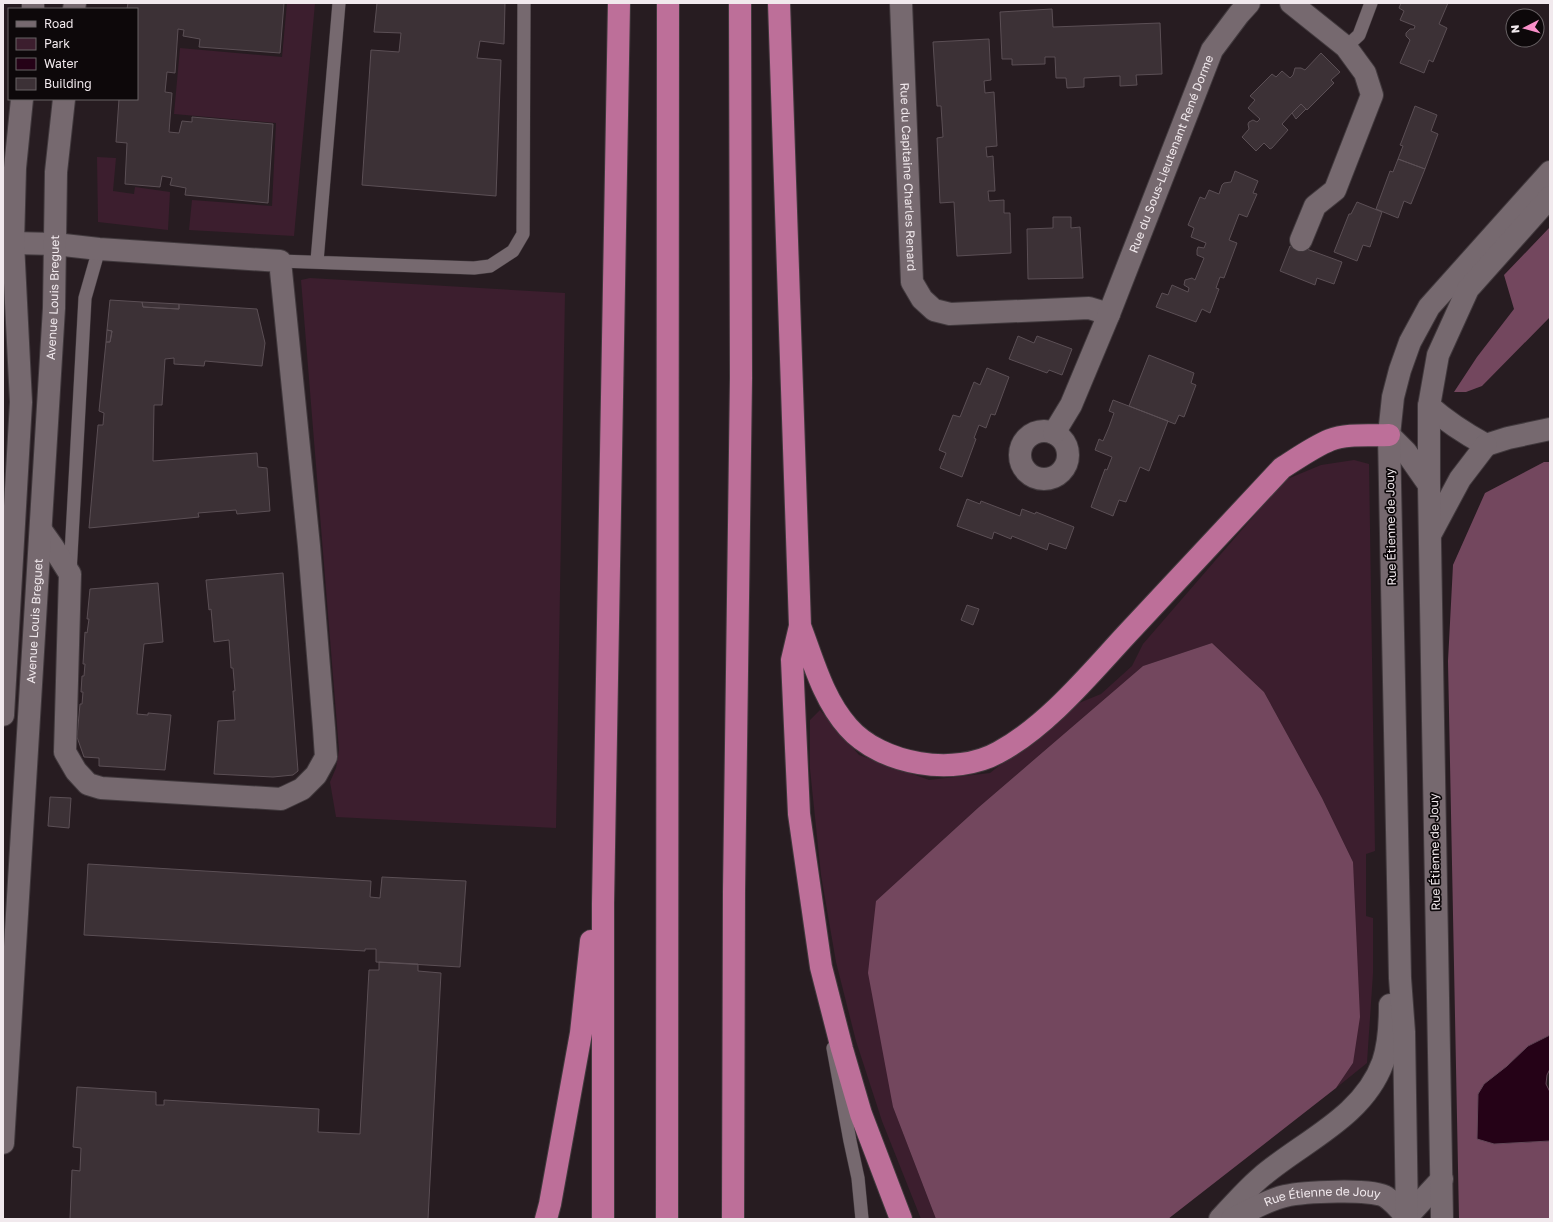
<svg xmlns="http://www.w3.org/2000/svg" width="1553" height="1222" font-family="'Golos Text',sans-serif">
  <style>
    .green { fill: #3c1e2e }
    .forest { fill: #73475e }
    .water { fill: #250217; stroke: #624757 }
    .building { fill: #3c3136; stroke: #5b4f55 }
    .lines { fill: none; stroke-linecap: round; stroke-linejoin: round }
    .lane-casing { stroke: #41393d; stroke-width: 14 }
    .street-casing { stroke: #41393d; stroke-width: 24 }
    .secondary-casing { stroke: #41393d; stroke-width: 24 }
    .highway-casing { stroke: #41393d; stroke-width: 24 }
    .lane { stroke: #76696f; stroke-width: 13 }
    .street { stroke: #76696f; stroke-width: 22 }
    .secondary { stroke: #76696f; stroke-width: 22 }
    .highway { stroke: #bd6f99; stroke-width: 22 }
    .labels { text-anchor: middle; stroke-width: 3.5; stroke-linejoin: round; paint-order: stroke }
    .street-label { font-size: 12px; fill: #f1e9ed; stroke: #0d080a }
  </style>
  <rect width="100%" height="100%" fill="#271c21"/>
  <!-- green -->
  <path class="green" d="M287,3H315L294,236L189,230L192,200L272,206L276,123L174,114L180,48L282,57Z
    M97,157L116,158L113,191L134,194L135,187L170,192L168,230L98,222Z
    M310,278L565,293L556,828L336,817L330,782L336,768L339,750L301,280Z
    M1354,460L1369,464L1375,851L1366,854V916L1373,918V973L1367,1063L1336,1088L1353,1063V862L1322,798L1264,692L1212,643L1143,666L979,807L876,901L893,1107L936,1219H921L882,1121L856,1041L836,962L821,875L810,769V720L820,710L859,755L929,780L990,773L1079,703L1101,694L1132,666L1143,644L1285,480L1321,465Z"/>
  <!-- forest -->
  <path class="forest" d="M1550,227V317L1482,386L1466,392H1454L1477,357L1514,309L1504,275Z
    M1544,462H1550V1035L1528,1046L1507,1066L1494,1144L1550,1141V1219H1459L1448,661L1453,565L1485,493Z
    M1212,643L1264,692L1322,798L1353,862L1360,1017L1353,1063L1336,1088L1168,1219H936L893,1107L868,973L876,901L979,807L1143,666Z"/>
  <!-- water -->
  <path class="water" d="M1550,1035V1069L1547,1075L1546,1084L1550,1092V1141L1494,1144L1477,1139L1478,1094L1484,1084L1507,1066L1528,1046Z"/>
  <!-- building -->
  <path class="building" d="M128,3H284L280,53L199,47L200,39L183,36L184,30L178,29L175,73L167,72L165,92L172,93L169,132L179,133L182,121L192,122V117L273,124L268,203L185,195L186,188L170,185L172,178L162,176L160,187L125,184L127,143L116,142L119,99H137V9H127Z
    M377,3H505L504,44L480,41L477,58L501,60L496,196L362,185L371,50L399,52L401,33L374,32Z
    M1401,3H1448L1439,24L1447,28L1433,62L1429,60L1424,73L1400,63L1410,40L1406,36V33L1410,29H1414L1415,26L1400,20L1404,11L1399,8Z
    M1052,9L1053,27L1160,23L1162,74L1136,75L1137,85L1120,86V76L1084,78V87L1067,88L1066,78H1056L1055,57H1045V64L1012,65V59H1002L1000,12Z
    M989,39L991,80L984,81L985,93L994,92L997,146L986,147L987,157L993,156L995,191H988L989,201L1004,200V213H1010L1011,253L957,256L954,202L940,203L937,138L943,137L941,106H937L933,42Z
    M1321,53L1340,72L1331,80L1334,83L1307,110L1301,104L1292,113L1282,124L1288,130L1272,148L1270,149L1264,143L1256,151L1242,137L1249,129L1248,124L1249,122L1253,120L1257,122L1260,119L1248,108L1255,100L1250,96L1272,74L1276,77L1282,71L1290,78L1293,75L1295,68H1301L1305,70Z
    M1301,104L1306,109L1296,119L1292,113Z
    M1415,106L1437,115L1431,131L1438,134L1425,169L1398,159L1403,146L1400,145L1401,143Z
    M1398,159L1425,169L1411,204L1404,201L1398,218L1376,209L1390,171L1393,172Z
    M1235,171L1258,181L1253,193L1257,194L1247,217L1239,214L1229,240L1237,243L1224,278L1220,277L1216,288L1219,289L1210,313L1202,309L1196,322L1156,307L1162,293L1168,295L1172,285L1188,292L1189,288L1184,285L1185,280L1192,278L1195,280L1204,258L1197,255V250L1198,247L1204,248L1206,243L1191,237L1194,228L1188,225L1200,197L1205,199L1209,190L1219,194L1222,185L1224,183L1231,182Z
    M1357,202L1382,212L1370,247L1363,245L1357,261L1334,252L1349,214H1351Z
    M1053,217H1071V228L1080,227L1083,278L1028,279L1027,229L1053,228Z
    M1290,246L1303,251L1304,248L1342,262L1334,284L1317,278L1315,285L1280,271Z
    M110,300L142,302L143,307L159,308L179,309V304L257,309L265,343L262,366L205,361L204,366L174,364V358L165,359L162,405H154L153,461L257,453L258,467L267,468L270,511L237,514L236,510L198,513L199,517L89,528L98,425H103L104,413L99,411L106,342H110L112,331L107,330Z
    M142,302L179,304V309L143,307Z
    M107,330L112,331L110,342H106Z
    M1018,336L1034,343L1037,336L1072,349L1062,375L1049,370L1047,373L1009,359Z
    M1149,355L1194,373L1191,383L1196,385L1184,417L1179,415L1175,424L1129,406Z
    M987,368L1009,377L995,415L991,414L986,428L979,425L974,438L976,439L962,477L940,468L946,453L939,450L953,415L960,417L974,382L980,385Z
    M1113,400L1168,421L1149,471L1140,467L1126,502L1119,500L1113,516L1091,507L1105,469L1107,470L1112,457L1095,450L1099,439L1103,441L1109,427L1114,413L1109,411Z
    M967,499L980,504L981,501L1020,516L1022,509L1035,514L1036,512L1074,527L1066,549L1049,543L1047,550L1012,536L1011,539L994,532L992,539L957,526Z
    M283,573L298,771L293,775L273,777L214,774L218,721L235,720L233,691H235L233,668H231L229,640L214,642L211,609L209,610L206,580Z
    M158,583L163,642L144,644L137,714L148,715V713L171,715L165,770L99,766V758L84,757L77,737L80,704H82L83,692H81L82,676H84L85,664H83L85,632L87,633L89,619H87L90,589Z
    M967,605L979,609L973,625L961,620Z
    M50,797L71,798L69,828L48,826Z
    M88,864L371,881L370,897L380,898L382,877L466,881L460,967L376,962V949H365V951L84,935Z
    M379,962L418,964V971L441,973L428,1219H70L72,1170L80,1171L81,1148L73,1147L77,1087L156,1092V1105H164V1100L319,1109L318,1132L360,1134L369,970H379Z"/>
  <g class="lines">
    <defs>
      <path id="lane" d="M1346,47L1359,35L1371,3
        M280,261L474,268L490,266L513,251L523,234L524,3
        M317,261L339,3
        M70,573L85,298L99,249
        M833,1048L850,1141L858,1178L862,1219"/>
      <g id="street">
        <path id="s1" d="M901,3L912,282L922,299L934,310L950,314L1089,308L1109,314"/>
        <path d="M1291,3L1346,47L1365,73L1372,95L1335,190L1315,206L1301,240"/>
        <path d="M1429,406C1447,422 1466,434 1486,445"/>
        <circle cx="1044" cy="455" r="24"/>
        <path id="s2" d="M1054,433L1071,405L1109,314L1212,50L1239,14L1249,3"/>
        <path d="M1486,445L1508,438L1550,429"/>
        <path d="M41,530L53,547L70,574L65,752L76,771L88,784L101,788L281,799L302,789L316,775L326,757L324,728L309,546L280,261L99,249L55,244"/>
        <path d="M1430,535L1460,479L1486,445"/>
      </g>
      <g id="secondary">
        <path d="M33,9V3"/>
        <path d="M74,9L75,3"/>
        <path d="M13,243L55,244"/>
        <path d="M1389,435L1406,452L1429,485"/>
        <path d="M3,715L21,402L13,243L15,168L22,99"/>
        <path id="s3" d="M3,1143L54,308L56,172L64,99"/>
        <path d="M1220,1219C1233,1205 1246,1190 1260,1178C1301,1142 1363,1118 1383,1062C1389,1044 1390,1024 1390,1005"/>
        <path id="s4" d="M1232,1219C1249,1211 1267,1200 1285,1196C1302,1192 1373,1188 1386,1197C1394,1202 1402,1212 1408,1219"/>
        <path d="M1405,1219L1442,1179"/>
        <path d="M1407,1219L1404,1032L1400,978L1389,435L1393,397L1400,370L1410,342L1429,307L1550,172"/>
        <path d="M1442,1219L1433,721L1429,485V406L1438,355L1468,289L1550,197"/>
      </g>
      <path id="highway" d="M779,3L800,626L792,660L799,814L821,967L842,1049L861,1114L901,1219
        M800,626C813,660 823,699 848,727C881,765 955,777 999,752C1047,726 1089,675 1126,635C1178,579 1230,524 1282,468C1298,458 1313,447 1330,440C1348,433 1370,436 1389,435
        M546,1219L550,1204L581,1033L591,941
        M603,1219V904L619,3
        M667,1219L668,3
        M733,1219L734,892L741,378L740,3"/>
    </defs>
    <!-- lane casing -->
    <use href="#lane" class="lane-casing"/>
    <!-- street casing -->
    <use href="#street" class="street-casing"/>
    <!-- secondary casing -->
    <use href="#secondary" class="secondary-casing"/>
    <!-- highway casing -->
    <use href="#highway" class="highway-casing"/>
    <!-- lane -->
    <use href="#lane" class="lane"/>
    <!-- street -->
    <use href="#street" class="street"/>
    <!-- secondary -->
    <use href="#secondary" class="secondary"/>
    <!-- highway -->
    <use href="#highway" class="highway"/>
  </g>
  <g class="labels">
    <!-- street labels -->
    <g class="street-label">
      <text dy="4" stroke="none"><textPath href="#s2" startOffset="303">Rue du Sous-Lieutenant René Dorme</textPath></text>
      <text dy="4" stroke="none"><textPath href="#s1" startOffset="174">Rue du Capitaine Charles Renard</textPath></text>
      <text dy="4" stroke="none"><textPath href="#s3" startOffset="847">Avenue Louis Breguet</textPath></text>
      <text transform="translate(1391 527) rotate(-91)" y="4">Rue Étienne de Jouy</text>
      <text dy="4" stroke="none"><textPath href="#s3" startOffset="523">Avenue Louis Breguet</textPath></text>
      <text transform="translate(1435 852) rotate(-91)" y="4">Rue Étienne de Jouy</text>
      <text dy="4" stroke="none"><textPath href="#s4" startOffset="95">Rue Étienne de Jouy</textPath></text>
    </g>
  </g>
  <!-- border -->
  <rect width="1553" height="1222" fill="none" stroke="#f1e9ed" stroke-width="8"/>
  <!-- legend -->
  <rect x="8" y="8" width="130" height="92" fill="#0d080a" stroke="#686265"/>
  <rect x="16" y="21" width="20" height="6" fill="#76696f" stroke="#686265"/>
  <text x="44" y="28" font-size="12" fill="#f1e9ed">Road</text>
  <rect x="16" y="38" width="20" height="12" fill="#3c1e2e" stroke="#686265"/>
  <text x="44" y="48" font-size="12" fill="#f1e9ed">Park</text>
  <rect x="16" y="58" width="20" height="12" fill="#250217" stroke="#686265"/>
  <text x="44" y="68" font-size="12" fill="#f1e9ed">Water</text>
  <rect x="16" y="78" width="20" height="12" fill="#3c3136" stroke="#686265"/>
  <text x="44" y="88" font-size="12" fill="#f1e9ed">Building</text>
  <!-- north arrow -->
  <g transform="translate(1525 28) rotate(264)"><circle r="19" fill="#0d080a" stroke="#686265"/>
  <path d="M0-3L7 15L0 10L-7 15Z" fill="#f98fc9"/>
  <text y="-6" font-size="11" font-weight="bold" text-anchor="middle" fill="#f1e9ed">N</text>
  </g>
</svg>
